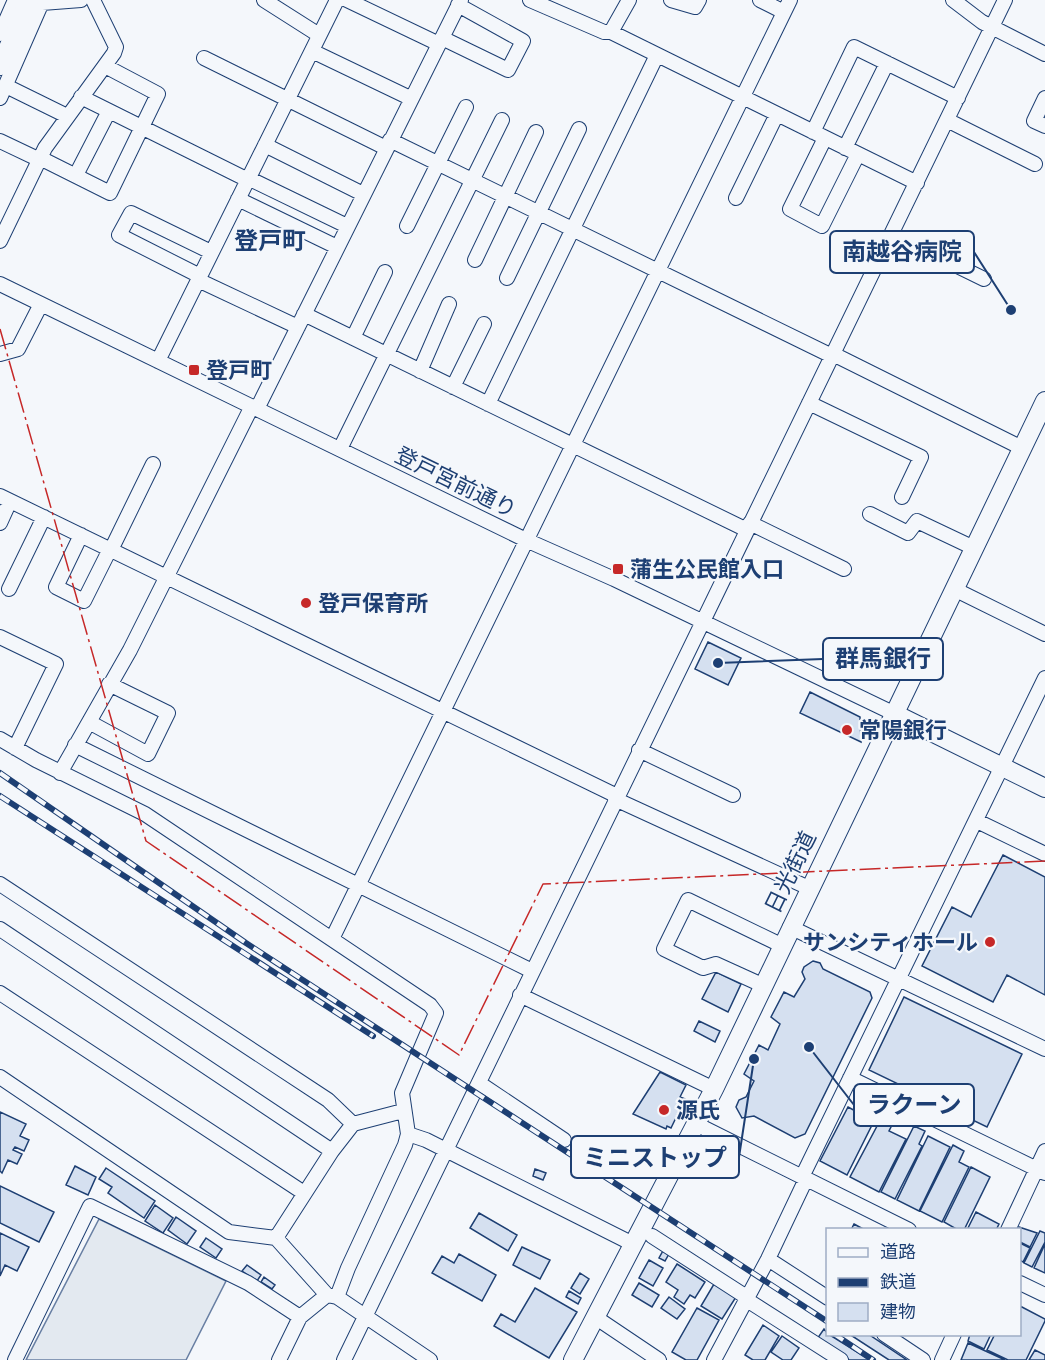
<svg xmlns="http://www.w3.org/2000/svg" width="1045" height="1360" font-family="'Titillium Web','Noto Sans JP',sans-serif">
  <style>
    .pitch { fill: #e3e9f0; stroke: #687fa3; stroke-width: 1.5 }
    .building { fill: #d5e0f0; stroke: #1d3f73; stroke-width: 1.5 }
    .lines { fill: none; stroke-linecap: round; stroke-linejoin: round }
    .minor-casing { stroke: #1d3f73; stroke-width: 16 }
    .major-casing { stroke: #1d3f73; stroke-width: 20 }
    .minor { stroke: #f4f7fb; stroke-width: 14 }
    .major { stroke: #f4f7fb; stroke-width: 18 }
    .rail-casing { stroke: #1d3f73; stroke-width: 6 }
    .rail { stroke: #f4f7fb; stroke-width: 4; stroke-dasharray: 11; stroke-linecap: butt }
    .power { stroke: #c62828; stroke-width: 1.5; stroke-dasharray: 21 4.5 3 4.5; stroke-linecap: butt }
    .poi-dot { fill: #c62828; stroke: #f4f7fb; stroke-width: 2 }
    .labels { text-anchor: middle; stroke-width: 4.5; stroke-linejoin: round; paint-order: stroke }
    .poi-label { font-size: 22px; font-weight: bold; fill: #1d3f73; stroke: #f4f7fb; text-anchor: start }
    .street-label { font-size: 22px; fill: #1d3f73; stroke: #f4f7fb }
    .neighbourhood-label { font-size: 24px; font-weight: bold; fill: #1d3f73; stroke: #f4f7fb }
    .leader { fill: none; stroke: #1d3f73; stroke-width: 2 }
    .callout-dot { fill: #1d3f73; stroke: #f4f7fb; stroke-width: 2 }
    .callout { fill: #f4f7fb; stroke: #1d3f73; stroke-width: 2 }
    .callout-label { font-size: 24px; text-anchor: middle; font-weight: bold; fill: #1d3f73 }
  </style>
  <rect width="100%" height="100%" fill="#f4f7fb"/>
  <!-- pitch -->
  <path class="pitch" d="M99,1219L226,1281L186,1360H26Z"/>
  <!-- building -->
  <path class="building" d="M708,642L741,658L728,685L695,669Z
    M810,692L860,717L861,742L800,713Z
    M1003,855L1045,877V995L1007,975L993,1002L922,966L952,907L971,917Z
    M813,961L820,963L823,969L870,992L872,998L805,1134L795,1138L754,1116L742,1118L736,1107L739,1100L746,1097L754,1081L744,1074L759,1045L768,1050L780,1024L771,1017L784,992L794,997L805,979L802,972L804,967Z
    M716,972L741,984L728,1012L702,999Z
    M904,997L1022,1054L987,1127L869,1070Z
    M699,1021L720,1031L715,1042L694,1031Z
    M660,1072L686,1085L680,1097L685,1099L671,1128L667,1126L666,1129L633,1114Z
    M848,1107L874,1121L847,1175L820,1161Z
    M0,1112L26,1124L20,1136L29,1140L24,1151L15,1147L13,1150L22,1154L17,1164L8,1160L2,1173L0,1171Z
    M884,1113L895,1119L889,1131L906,1139L879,1192L850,1177Z
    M914,1126L925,1131L919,1144L922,1146L895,1199L881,1192Z
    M928,1136L950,1147L919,1211L897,1200Z
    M953,1145L964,1151L959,1162L969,1167L942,1222L920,1211Z
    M75,1166L96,1177L88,1195L66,1185Z
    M971,1167L990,1177L964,1230H958L944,1222Z
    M106,1168L155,1201L144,1218L108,1193L112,1187L99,1179Z
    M535,1169L546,1173L543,1180L533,1176Z
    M0,1186L54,1212L39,1242L0,1223Z
    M155,1205L173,1218L163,1233L145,1221Z
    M976,1212L999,1224L996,1230H967Z
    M479,1213L517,1235L508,1251L470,1228Z
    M176,1217L196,1231L187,1244L168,1230Z
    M854,1224L865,1230H851Z
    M1019,1227L1037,1233L1030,1247L1020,1242Z
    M1040,1231L1045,1233V1242L1032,1267L1024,1263Z
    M0,1233L29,1247L17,1271L5,1265L0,1276Z
    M206,1238L222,1249L216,1258L200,1247Z
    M1020,1243L1030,1248L1023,1262L1020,1260Z
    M1045,1244V1273L1034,1268Z
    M522,1247L550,1260L540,1279L513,1265Z
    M664,1249L670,1252L665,1261L659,1258Z
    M459,1254L496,1275L482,1301L432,1273L442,1256L454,1263Z
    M649,1260L663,1268L653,1286L639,1278Z
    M677,1264L705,1282L695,1298L690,1295L684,1304L674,1297L678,1290L666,1282Z
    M247,1265L261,1275L257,1281L242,1271Z
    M580,1273L589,1279L580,1294L571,1288Z
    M264,1277L275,1285L272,1289L261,1282Z
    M639,1283L659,1295L652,1307L632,1295Z
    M714,1284L736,1297L722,1319L701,1306Z
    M535,1288L577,1312L549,1358L494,1326L501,1314L515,1322Z
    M569,1291L581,1298L578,1304L566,1297Z
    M669,1297L685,1309L677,1319L661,1308Z
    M1020,1306L1045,1319V1321L1026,1360H1008L987,1350L995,1334H1020Z
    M697,1308L719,1320L697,1360H686L672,1352Z
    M763,1325L779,1336L765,1360H753L745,1355Z
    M824,1329L828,1334L870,1360H849L817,1339Z
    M849,1334H868L907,1360H889Z
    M970,1334H991L984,1349L968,1341Z
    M782,1336L799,1348L791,1360H783L771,1352Z
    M968,1343L1005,1360H961Z
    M1035,1350L1045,1355V1360H1029Z"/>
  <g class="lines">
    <defs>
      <path id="minor" d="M264,0L319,35
        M347,0L439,44
        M530,0L604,32H611L917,183
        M671,0L695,7L699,0
        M760,0L784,12
        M953,0L982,22L1045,54
        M42,3L81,0
        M611,32L629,0
        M0,34L15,0
        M442,38L508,70L523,41L458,5
        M312,51L410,98
        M204,58L386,148
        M6,86L67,116
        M81,97L248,180
        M0,98L43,0
        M1045,98L1034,121L1045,126
        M947,120L1035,164
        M813,132L854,47L958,98
        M825,138L790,209L822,226L858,154
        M390,140L832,356
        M0,141L40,160
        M265,145L363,194
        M845,148L887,63
        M40,158L110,193L158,94L105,66
        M76,175L109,111
        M248,178L347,226
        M736,198L777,114
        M238,199L337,247
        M407,226L466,107
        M892,234L984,279
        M0,241L45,148L114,53L116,47L93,0
        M475,260L536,132
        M200,276L119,235L131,213L211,252
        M507,278L579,129
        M198,280L298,327
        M0,284L526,540L614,579L895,714
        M304,314L747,530
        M353,338L385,272
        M0,354L18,349L41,304
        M833,354L1022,448
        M158,361L337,0
        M420,371L449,304
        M453,387L484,324
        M809,403L921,457L902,497
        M488,404L657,55
        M257,409L461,0
        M340,449L502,120
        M0,496L617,796
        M870,514L908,533L917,521L974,548
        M0,523L10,501
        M750,523L844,569
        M81,535L56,587L84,601L110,549
        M111,550L153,464
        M9,589L44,517
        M954,589L1045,634
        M0,637L56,664L15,748
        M89,722L148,754L168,713L109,684
        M0,739L36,760L145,814L430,1005L436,1013L402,1093L408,1134L405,1145L348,1268L337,1297
        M75,745L532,971
        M639,750L733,795
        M60,773L130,650L252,406
        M615,799L809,888
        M977,821L1045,854
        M0,884L328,1100L353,1124
        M790,927L1045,1049
        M0,929L332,1151
        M332,939L790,0
        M762,985L716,964L703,968L664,949L688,900L781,945
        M0,993L304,1193
        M520,995L714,1089
        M0,1077L229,1232L276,1238L327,1295
        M850,1078L1045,1173
        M479,1083L564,1140
        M696,1124L909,1230
        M408,1134L426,1140L633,1244
        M802,1177L1045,678
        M1008,1230L1045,1151
        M652,1236L748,1298
        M276,1238L332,1151L353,1124L403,1111
        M768,1259L828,1298
        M1020,1283L1045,1295
        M747,1300L841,1360
        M595,1317L659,1360
        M884,1334L923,1360
        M15,1360L90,1206L248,1283L300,1317
        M279,1360L300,1317L327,1295L337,1297L430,1360
        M344,1360L1005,0
        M714,1360L768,1259L806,1179
        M942,1360L954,1334"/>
      <path id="major" d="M0,66L29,0
        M895,714L1045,788
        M573,1360L714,1089L1045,401"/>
    </defs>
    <!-- minor casing -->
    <use href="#minor" class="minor-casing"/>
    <!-- major casing -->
    <use href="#major" class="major-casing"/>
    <!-- minor -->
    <use href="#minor" class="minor"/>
    <!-- major -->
    <use href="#major" class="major"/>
    <defs>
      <path id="rail" d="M0,773L246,943L828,1322
        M0,796L373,1036
        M834,1334L873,1360"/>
    </defs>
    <!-- rail casing -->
    <use href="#rail" class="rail-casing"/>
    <!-- rail -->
    <use href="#rail" class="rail"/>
    <!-- power -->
    <path class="power" d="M0,329L146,841L459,1055L543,884L1045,861"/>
  </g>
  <!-- markers -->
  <g class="poi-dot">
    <rect x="188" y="364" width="12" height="12" rx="3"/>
    <rect x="612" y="563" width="12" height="12" rx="3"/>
    <circle cx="306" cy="603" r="6"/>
    <circle cx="847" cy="730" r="6"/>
    <circle cx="990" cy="942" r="6"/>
    <circle cx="664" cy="1110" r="6"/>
  </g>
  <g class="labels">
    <!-- poi labels -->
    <g class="poi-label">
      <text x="206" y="378">登戸町</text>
      <text x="630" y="577">蒲生公民館入口</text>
      <text x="318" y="611">登戸保育所</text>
      <text x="859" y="738">常陽銀行</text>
      <text x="978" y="950" text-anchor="end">サンシティホール</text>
      <text x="676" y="1118">源氏</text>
    </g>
    <!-- street labels -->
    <g class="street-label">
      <text transform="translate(456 482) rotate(26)" y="8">登戸宮前通り</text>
      <text transform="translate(790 872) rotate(-64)" y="8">日光街道</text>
    </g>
    <!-- neighbourhood labels -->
    <g class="neighbourhood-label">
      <text x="270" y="249">登戸町</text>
    </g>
  </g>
  <!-- callouts -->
  <path class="leader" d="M1011 310L974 252M718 663L823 659M809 1047L854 1105M754 1059L739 1157"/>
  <g class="callout-dot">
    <circle cx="1011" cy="310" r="6"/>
    <circle cx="718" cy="663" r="6"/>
    <circle cx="809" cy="1047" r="6"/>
    <circle cx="754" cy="1059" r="6"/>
  </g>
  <g class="callout">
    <rect x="830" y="231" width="144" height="42" rx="6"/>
    <rect x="823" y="638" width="120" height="42" rx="6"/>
    <rect x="854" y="1084" width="120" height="42" rx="6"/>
    <rect x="571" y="1136" width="168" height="42" rx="6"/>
  </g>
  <g class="callout-label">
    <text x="902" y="260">南越谷病院</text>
    <text x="883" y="667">群馬銀行</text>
    <text x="914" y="1113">ラクーン</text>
    <text x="655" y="1166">ミニストップ</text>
  </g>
  <!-- legend -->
  <rect x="826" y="1228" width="195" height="108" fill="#f4f7fb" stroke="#9eadc5" stroke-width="1.5"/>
  <rect x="838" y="1248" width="30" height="9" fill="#f4f7fb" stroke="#9eadc5" stroke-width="1.5"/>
  <text x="880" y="1258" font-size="18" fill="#1d3f73">道路</text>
  <rect x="838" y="1278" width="30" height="9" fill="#1d3f73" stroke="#9eadc5" stroke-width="1.5"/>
  <text x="880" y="1288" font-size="18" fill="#1d3f73">鉄道</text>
  <rect x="838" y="1303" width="30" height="18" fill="#d5e0f0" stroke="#9eadc5" stroke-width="1.5"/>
  <text x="880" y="1318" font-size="18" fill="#1d3f73">建物</text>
</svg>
